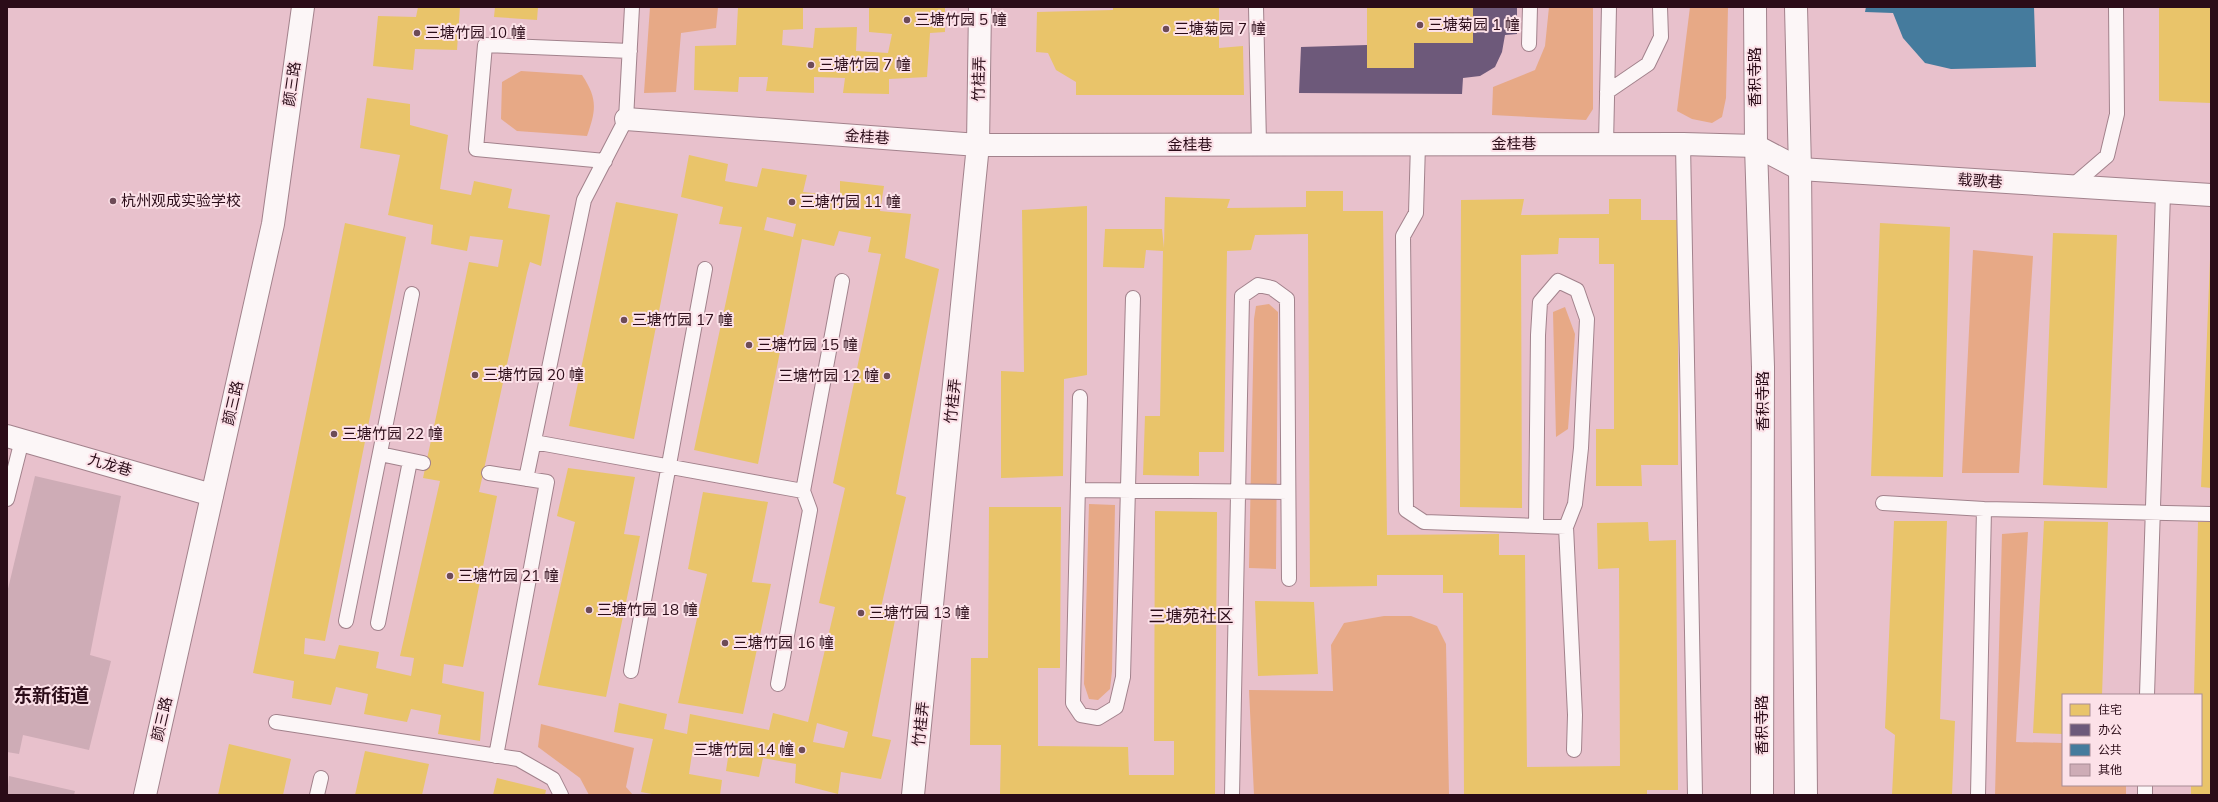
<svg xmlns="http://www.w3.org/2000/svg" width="2218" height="802" font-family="Mulish,'Noto Sans SC',sans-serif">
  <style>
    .green { fill: #e7a986 }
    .homes { fill: #e9c46a; fill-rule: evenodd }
    .offices { fill: #6d597a }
    .public { fill: #457b9d }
    .building { fill: #ceacb6 }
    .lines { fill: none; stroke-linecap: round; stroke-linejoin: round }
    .lane-casing { stroke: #a2828c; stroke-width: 16 }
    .street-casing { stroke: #a2828c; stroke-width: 24 }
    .secondary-casing { stroke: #a2828c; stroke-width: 24 }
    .lane { stroke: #fcf6f7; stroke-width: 14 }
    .street { stroke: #fcf6f7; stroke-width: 22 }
    .secondary { stroke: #fcf6f7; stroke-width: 22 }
    .poi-dot { fill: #6d4b57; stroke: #fce1e8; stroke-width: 1.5 }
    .labels { text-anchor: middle; stroke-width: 4; stroke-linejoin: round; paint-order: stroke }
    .poi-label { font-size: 15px; fill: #2b0c18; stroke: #fce1e8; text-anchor: start }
    .street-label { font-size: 15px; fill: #2b0c18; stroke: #fce1e8 }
    .quarter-label { font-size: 17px; fill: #2b0c18; stroke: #fce1e8 }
    .district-label { font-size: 19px; font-weight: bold; fill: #2b0c18; stroke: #fce1e8 }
  </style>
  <rect width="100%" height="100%" fill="#e8c1cc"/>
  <!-- green -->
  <path class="green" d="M650,7H718L716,28L681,33L676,92L644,93Z
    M1549,7H1593V109L1586,120L1492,115L1493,87L1535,70L1545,46Z
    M1690,7H1728L1726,98L1722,117L1712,123L1692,119L1677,111Z
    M521,71L582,75C598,99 596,110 587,136L517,131L501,119L502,82Z
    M1973,250L2033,256L2019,473H1962Z
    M1269,304L1278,312L1276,569L1249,568L1254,319L1256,306Z
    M1565,307L1575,334L1568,429L1556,437L1553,312Z
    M1089,504L1115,505L1112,671L1110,689L1098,700L1089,699L1084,684Z
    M2028,532L2016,742L2063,743V785H2126V795H1995L2002,534Z
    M1384,616H1411L1437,626L1446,644L1449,795H1254L1249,690L1333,691L1331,645L1344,623Z
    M541,724L634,748L626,787L633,795H589L580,778L538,747Z"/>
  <!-- homes -->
  <path class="homes" d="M418,7H460L457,50L415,49L413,70L373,66L378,16L416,17Z
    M495,7H538L537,20L494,17Z
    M738,7H803V29L783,30L782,45L813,48L815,28L857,27L856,51L888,53L892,34L869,32V7H945V32L930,33L927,77L889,79V94L843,93L845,78L814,77V93L766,91L768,77H739L738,92L694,90L695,46L736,45Z
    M1113,7H1219V48L1243,46L1244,95H1076V82L1056,70L1048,53L1036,52L1037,12L1113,10Z
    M1367,7H1473V43H1414V68H1367Z
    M2159,7H2211V103L2159,101Z
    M367,98L410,104V125L448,135L440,189L471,195L474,181L512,189L508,208L550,215L541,266L530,262L527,273L479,492L497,496L463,667L444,664L442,683L484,692L480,741L438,734L441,715L411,709L407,722L364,714L368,694L336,687L331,705L292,698L294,681L253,673L345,223L406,237L325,641L305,638L304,654L335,659L339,645L379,652L376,668L411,676L414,658L400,656L440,481L423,478L469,262L498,267L503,240L470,236L467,251L431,244L433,225L388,215L400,155L360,148Z
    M689,155L728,164L725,181L757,187L762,168L807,175L803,192L840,196V181L884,186L880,211L911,214L905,258L939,269L896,494L906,497L880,612L896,615L872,736L891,740L881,779L841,772L838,794L795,783L796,764L763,758L759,777L726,771L729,751L693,747L689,774L722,780L720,795H657L641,792L653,739L614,732L619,703L667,714L664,729L687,734L690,714L769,730L773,713L808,722L835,607L819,603L845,488L833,483L881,254L868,252L871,237L839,231L834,246L802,239L758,464L694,450L742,227L719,224L723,207L681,197ZM767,217L796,224L793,237L764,230ZM817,723L848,732L844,748L813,742Z
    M1306,191H1343V211H1383L1387,535L1499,534V555H1525L1527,767L1620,766L1619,568L1598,569L1597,523L1648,522L1649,541L1676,540L1678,790H1647V795H1464L1463,593H1443V575H1377V586L1310,587L1308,234L1255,235L1251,250L1227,251L1224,452H1199V476L1143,475L1145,416H1160L1163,251L1146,250L1144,268L1103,267L1105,229H1162L1164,248L1165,197L1230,199L1227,208L1306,207Z
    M1524,199L1521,215L1609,214V199H1641V220H1678V465H1641L1642,486H1596V429H1614V264H1599V238H1559L1558,254L1521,255L1522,508L1460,507L1461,200Z
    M616,202L678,214L634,439L569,426Z
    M1087,206V375L1064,379L1063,476L1001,478V371L1024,372L1022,210Z
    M1880,223L1950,227L1943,477L1871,476Z
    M2053,233L2117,235L2107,488L2043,485Z
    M2210,259H2211V488L2201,487Z
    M568,468L635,477L624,534L640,536L606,697L538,685L575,522L557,516Z
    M703,492L768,502L752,582L771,584L743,714L678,703L707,574L688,569Z
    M989,507H1061L1060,668H1038V746L1128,747L1129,775H1174V741H1154L1155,511L1217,512L1215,795H1000L1001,745H970L971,658H988Z
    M1894,521H1947L1940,719L1955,721L1952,795H1892L1895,735L1885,728Z
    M2044,521L2108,522L2102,695H2063V734L2033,733Z
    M2198,522H2211V795H2191V785H2201V695H2194Z
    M1255,601L1314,602L1318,674L1258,676Z
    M229,744L291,759L283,795H218Z
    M365,751L429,764L422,795H355Z
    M497,778L546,790L545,795H493Z"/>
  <!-- offices -->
  <path class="offices" d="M1473,7H1517V34L1505,35L1502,52L1495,67L1480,76L1463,78L1462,94L1299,93L1301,47L1367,45V68H1414V43H1473Z"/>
  <!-- public -->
  <path class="public" d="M1866,7H2034L2036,67L1951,69L1925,63L1903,38L1893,13L1865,12Z"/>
  <!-- building -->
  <path class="building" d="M35,476L121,496L90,655L111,661L89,750L23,735L19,754L7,752V593Z
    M9,776L75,791L74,795H7Z"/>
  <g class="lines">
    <defs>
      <path id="lane" d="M1256,7L1259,144
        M1529,44L1530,7
        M1607,92L1648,64L1661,37L1660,7
        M1418,144L1416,213L1403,236L1406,510L1424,522L1566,527
        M1606,144L1609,7
        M1683,144L1695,795
        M605,161L476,149L485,45L630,51
        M2071,187L2107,156L2117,114L2116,7
        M1080,397L1073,703L1081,715L1098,718L1116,707L1123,677L1133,298
        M534,442L803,491
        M380,454L423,463
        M489,473L547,482L496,756
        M526,479L584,200L626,119L632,7
        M1078,490L1288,492
        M7,499L22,440
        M1883,503L1984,509L2211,514
        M1536,526L1538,335L1540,302L1558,281L1577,290L1587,319L1581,448L1575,504L1566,527L1575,715L1574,750
        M346,621L412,294
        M378,623L410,461
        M631,671L705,269
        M778,684L810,510L803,491L842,281
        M2147,695L2163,193
        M276,722L518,759L553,779L561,795
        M317,795L321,778
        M1232,795L1242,296L1258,285L1272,288L1287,299L1289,579
        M1978,795L1984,509
        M2145,795V785"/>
      <path id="street" d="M626,119L978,145L1683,144L1756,146L1800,169L2211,195
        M7,436L212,495
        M913,795L978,145L980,7"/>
      <path id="secondary" d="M1755,7L1756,146L1763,367L1762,795
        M1796,7L1800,169L1806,795
        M145,795L273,224L303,7"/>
    </defs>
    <!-- lane casing -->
    <use href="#lane" class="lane-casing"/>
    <!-- street casing -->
    <use href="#street" class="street-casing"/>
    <!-- secondary casing -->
    <use href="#secondary" class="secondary-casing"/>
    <!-- lane -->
    <use href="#lane" class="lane"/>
    <!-- street -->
    <use href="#street" class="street"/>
    <!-- secondary -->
    <use href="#secondary" class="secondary"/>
  </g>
  <!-- markers -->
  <g class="poi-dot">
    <circle cx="907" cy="20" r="4"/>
    <circle cx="1420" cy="25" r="4"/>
    <circle cx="1166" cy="29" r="4"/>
    <circle cx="417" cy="33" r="4"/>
    <circle cx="811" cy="65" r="4"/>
    <circle cx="113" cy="201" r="4"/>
    <circle cx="792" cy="202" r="4"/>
    <circle cx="624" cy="320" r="4"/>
    <circle cx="749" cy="345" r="4"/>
    <circle cx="475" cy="375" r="4"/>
    <circle cx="887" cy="376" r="4"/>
    <circle cx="334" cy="434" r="4"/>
    <circle cx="450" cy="576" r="4"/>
    <circle cx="589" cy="610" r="4"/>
    <circle cx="861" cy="613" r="4"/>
    <circle cx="725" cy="643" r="4"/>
    <circle cx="802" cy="750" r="4"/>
  </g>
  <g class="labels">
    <!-- poi labels -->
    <g class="poi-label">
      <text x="915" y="25">三塘竹园 5 幢</text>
      <text x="1428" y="30">三塘菊园 1 幢</text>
      <text x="1174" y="34">三塘菊园 7 幢</text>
      <text x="425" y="38">三塘竹园 10 幢</text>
      <text x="819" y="70">三塘竹园 7 幢</text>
      <text x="121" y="206">杭州观成实验学校</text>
      <text x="800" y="207">三塘竹园 11 幢</text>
      <text x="632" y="325">三塘竹园 17 幢</text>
      <text x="757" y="350">三塘竹园 15 幢</text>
      <text x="483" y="380">三塘竹园 20 幢</text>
      <text x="879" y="381" text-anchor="end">三塘竹园 12 幢</text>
      <text x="342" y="439">三塘竹园 22 幢</text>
      <text x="458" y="581">三塘竹园 21 幢</text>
      <text x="597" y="615">三塘竹园 18 幢</text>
      <text x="869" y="618">三塘竹园 13 幢</text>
      <text x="733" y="648">三塘竹园 16 幢</text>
      <text x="794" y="755" text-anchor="end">三塘竹园 14 幢</text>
    </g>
    <!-- street labels -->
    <g class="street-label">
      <text transform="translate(1755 77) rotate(-90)" y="5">香积寺路</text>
      <text transform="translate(979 79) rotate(-89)" y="5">竹桂弄</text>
      <text transform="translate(292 84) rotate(-82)" y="5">颜三路</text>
      <text transform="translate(867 137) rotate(4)" y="5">金桂巷</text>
      <text x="1514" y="149">金桂巷</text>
      <text x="1190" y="150">金桂巷</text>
      <text transform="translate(1980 181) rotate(4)" y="5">载歌巷</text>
      <text transform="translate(953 401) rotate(-84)" y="5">竹桂弄</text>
      <text transform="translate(1763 401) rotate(-90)" y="5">香积寺路</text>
      <text transform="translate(233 403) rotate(-77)" y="5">颜三路</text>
      <text transform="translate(110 465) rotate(16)" y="5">九龙巷</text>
      <text transform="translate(162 719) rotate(-77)" y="5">颜三路</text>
      <text transform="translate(921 724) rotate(-84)" y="5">竹桂弄</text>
      <text transform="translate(1762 725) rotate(-90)" y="5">香积寺路</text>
    </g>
    <!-- quarter labels -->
    <g class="quarter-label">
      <text x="1191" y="622">三塘苑社区</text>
    </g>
    <!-- district labels -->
    <g class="district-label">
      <text x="51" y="702">东新街道</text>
    </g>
  </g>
  <!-- border -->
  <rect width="2218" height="802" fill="none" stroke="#2b0c18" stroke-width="16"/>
  <!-- legend -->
  <rect x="2062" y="694" width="140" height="92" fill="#fce1e8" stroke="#a88c95"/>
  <rect x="2070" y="704" width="20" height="12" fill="#e9c46a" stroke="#a88c95"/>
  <text x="2098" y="714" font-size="12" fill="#2b0c18">住宅</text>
  <rect x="2070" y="724" width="20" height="12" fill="#6d597a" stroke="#a88c95"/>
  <text x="2098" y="734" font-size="12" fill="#2b0c18">办公</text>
  <rect x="2070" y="744" width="20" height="12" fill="#457b9d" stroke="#a88c95"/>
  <text x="2098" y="754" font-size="12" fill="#2b0c18">公共</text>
  <rect x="2070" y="764" width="20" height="12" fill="#ceacb6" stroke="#a88c95"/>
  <text x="2098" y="774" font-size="12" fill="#2b0c18">其他</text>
</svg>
